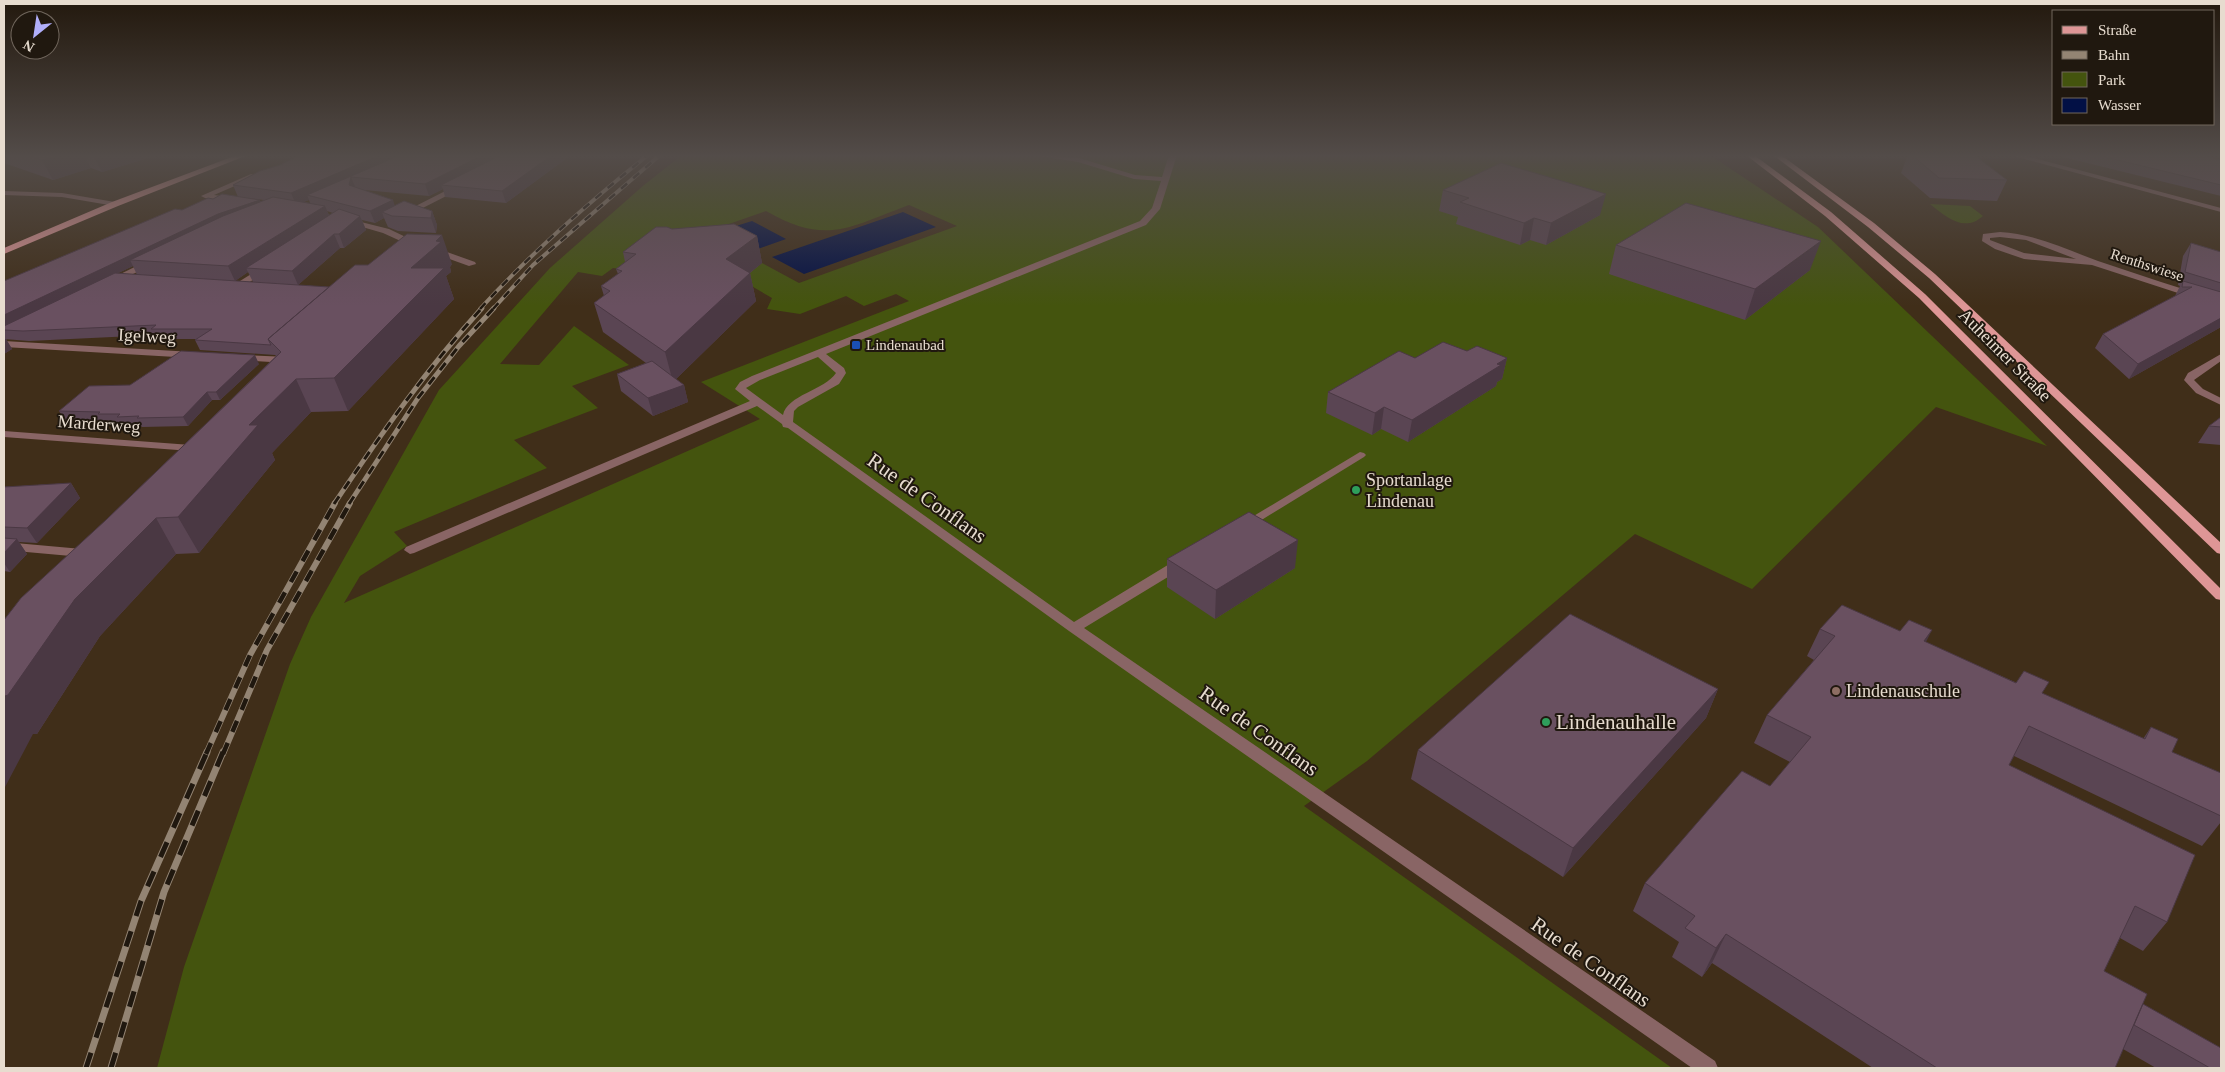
<svg xmlns="http://www.w3.org/2000/svg" width="2225" height="1072" font-family="Georgia,serif">
  <style>
    .green { fill: #44540e; fill-rule: evenodd }
    .water { fill: #021045 }
    .lines { fill: none; stroke-linecap: round; stroke-linejoin: round }
    .minor { fill: #896565; fill-rule: evenodd }
    .major { fill: #de9696; fill-rule: evenodd }
    .rail-far3-casing { stroke: #938473; stroke-width: 4 }
    .rail-far2-casing { stroke: #938473; stroke-width: 5 }
    .rail-far1-casing { stroke: #938473; stroke-width: 6 }
    .rail-casing { stroke: #938473; stroke-width: 7 }
    .rail-far3 { stroke: #20180f; stroke-width: 2.5; stroke-dasharray: 8; stroke-linecap: butt }
    .rail-far2 { stroke: #20180f; stroke-width: 3; stroke-dasharray: 9; stroke-linecap: butt }
    .rail-far1 { stroke: #20180f; stroke-width: 4.5; stroke-dasharray: 12; stroke-linecap: butt }
    .rail { stroke: #20180f; stroke-width: 5; stroke-dasharray: 16; stroke-linecap: butt }
    .wall { fill: #5a4553; fill-rule: evenodd }
    .shaded-wall { fill: #4a3843 }
    .building { fill: #695060; stroke: #4a3843 }
    .transit-dot { fill: #1a4fb4; stroke: #20180f; stroke-width: 2 }
    .leisure-dot { fill: #2e9e5b; stroke: #20180f; stroke-width: 2 }
    .education-dot { fill: #8d6e63; stroke: #20180f; stroke-width: 2 }
    .labels { text-anchor: middle; stroke-width: 4; stroke-linejoin: round; paint-order: stroke }
    .far-street-label { font-size: 15px; fill: #e7dccf; stroke: #20180f }
    .far-poi-label { font-size: 15px; fill: #e7dccf; stroke: #20180f; text-anchor: start }
    .street-label { font-size: 18px; fill: #e7dccf; stroke: #20180f }
    .poi-label { font-size: 18px; fill: #e7dccf; stroke: #20180f; text-anchor: start }
    .near-street-label { font-size: 21px; fill: #e7dccf; stroke: #20180f }
    .near-poi-label { font-size: 21px; fill: #e7dccf; stroke: #20180f; text-anchor: start }
  </style>
  <rect width="100%" height="100%" fill="#402e19"/>
  <!-- green -->
  <path class="green" d="M682,155H1710L1818,227L2047,446L1936,407L1752,589L1635,534L1367,761L1304,806L1672,1068H157L184,967L290,664L311,617L439,390L550,268L644,185ZM909,205L957,226L799,283L762,263L741,280L772,298L767,309L800,314L846,296L864,306L896,294L909,301L701,382L760,419L344,603L360,576L407,546L394,532L547,468L514,440L598,408L572,386L629,365L574,326L539,365L500,364L578,272L602,276L613,268L629,270L706,232L766,211C827,246 849,227 909,205Z
    M1930,204L1970,206L1983,216C1964,233 1946,217 1930,204Z"/>
  <!-- water -->
  <path class="water" d="M903,212L936,227L804,274L772,257Z
    M752,221L786,239L758,249L723,230Z"/>
  <g class="lines">
    <!-- minor -->
    <path class="minor" d="M1034,155L1079,158L1135,175L1162,177L1169,155H1177L1160,209L1146,225L826,354L844,368L846,373L839,384L798,407L794,411L793,422L1074,622L1176,560H1186L1187,563L1186,566L1084,628L1715,1061L1718,1068H1692L1069,631L788,428L783,427L782,424L757,406L414,553L410,554L404,550L406,547L750,401L735,389L740,382L752,376L1140,221L1152,208L1161,181L1134,179L1078,162ZM818,357L836,373C825,390 787,395 783,415L746,388L760,380Z
      M2010,155H2023L2221,208V212Z
      M251,174L258,176L214,195L236,198V202L205,198L201,196Z
      M457,185L464,187L409,215L402,213Z
      M4,191L62,193L115,202L119,204L115,206L62,197L4,195Z
      M345,218L389,229L412,240V249L405,251V243L383,233L345,222Z
      M2000,232C2035,234 2065,249 2098,261C2139,275 2180,288 2221,301V307L2092,265L2024,259L1995,249L1982,241L1983,234ZM2000,237L2026,240L2076,259L2024,253L1990,240V238Z
      M433,247L475,262L476,264L469,266L430,252V248Z
      M149,260L152,261V265L114,283L106,281Z
      M264,266L267,267V271L240,288L232,286Z
      M4,341L193,352L198,355L193,358L4,347Z
      M2221,354V361L2194,380L2203,389L2221,398V405L2196,393L2184,380L2188,373Z
      M240,355L288,357L293,360L288,363L236,360V356Z
      M4,431L191,445L197,448L191,451L4,437Z
      M1360,452L1364,453L1366,455L1364,457L1247,529L1243,530L1237,526Z
      M4,542L82,549L88,553L82,557L4,550Z"/>
    <!-- major -->
    <path class="major" d="M237,155H248L118,206L4,254V248L112,202Z
      M1746,155H1754L1831,212L1925,294L2221,589V600L2216,599L1919,298L1825,216Z
      M1773,155H1781L1874,223L1935,274L2221,543V554L2217,553L1929,278L1868,227Z"/>
    <defs>
      <path id="rail-far3" d="M480,309C532,252 588,203 648,155
        M493,309L533,265L660,155"/>
      <path id="rail-far2" d="M334,504C381,434 425,371 482,308
        M349,504L418,398L459,346L494,308"/>
      <path id="rail-far1" d="M206,754L250,655L335,503
        M223,754L267,650L350,503"/>
      <path id="rail" d="M86,1068L141,901L207,752
        M111,1068L164,892L223,752"/>
    </defs>
    <!-- rail-far3 casing -->
    <use href="#rail-far3" class="rail-far3-casing"/>
    <!-- rail-far2 casing -->
    <use href="#rail-far2" class="rail-far2-casing"/>
    <!-- rail-far1 casing -->
    <use href="#rail-far1" class="rail-far1-casing"/>
    <!-- rail casing -->
    <use href="#rail" class="rail-casing"/>
    <!-- rail-far3 -->
    <use href="#rail-far3" class="rail-far3"/>
    <!-- rail-far2 -->
    <use href="#rail-far2" class="rail-far2"/>
    <!-- rail-far1 -->
    <use href="#rail-far1" class="rail-far1"/>
    <!-- rail -->
    <use href="#rail" class="rail"/>
  </g>
  <!-- wall -->
  <path class="wall" d="M4,155H158L102,172L91,168L53,180L4,163Z
    M571,155L506,203L445,197L443,189L429,196L364,190L395,206L432,211L437,225L436,233L398,231L388,227L384,218L375,223L362,220L366,230L344,248H340L298,285L329,287L452,264L450,267L451,272L446,276L454,299L348,411L311,412L272,453L275,460L199,553L176,554L100,636L37,734H33L107,519L276,356L275,355L200,350L195,340L197,339H156L154,335L29,341L4,339H6L12,349L4,354V281L182,210L260,202L264,200L238,197L233,185ZM309,200L310,203L303,202ZM327,211L333,213L329,215ZM133,266L137,275L116,274ZM248,272L253,282L235,281Z
    M1908,155H1974L2007,180L1997,201L1930,198L1901,173Z
    M2055,155H2208L2207,157L2221,160V196Z
    M1443,190L1600,215L1546,245L1530,240L1520,245L1456,224L1458,217L1439,211Z
    M672,229L757,236L762,263L750,273L756,301L676,379L684,385L688,402L653,416L621,391L617,374L646,363L603,332L594,303L604,296L601,286L618,274L616,269L625,262L623,252Z
    M2191,243L2221,252V327L2129,379L2095,348L2103,334L2175,296L2180,286L2178,285L2183,256Z
    M1616,245L1810,270L1745,320L1609,274Z
    M1467,351L1507,358L1502,379L1497,382L1496,386L1408,442L1381,429L1372,435L1326,413L1328,392L1415,358Z
    M259,364L220,400H212L188,426L142,427L140,425H122L120,423H103L101,421L65,420L59,411L130,385Z
    M2221,417V445L2198,443L2209,426Z
    M71,483L80,498L37,543L19,542L27,554L10,572L4,571V487Z
    M1167,559L1295,568L1215,619L1167,587Z
    M1820,629L1900,631L2143,739L2151,727L2172,752L2221,773V822L2202,846L2014,756L2009,765L2167,922L2143,951L2120,938L2104,971L2143,1004L2221,1068H2156L2123,1049L2115,1068H1873L1712,963L1702,977L1672,957L1679,942L1633,911L1645,883L1770,786L1790,762L1754,743L1767,715L1814,660L1807,656Z
    M1718,689L1706,718L1563,877L1411,779L1418,750Z"/>
  <!-- shaded-wall -->
  <path class="shaded-wall" d="M60,155H84L91,168L53,180L42,160Z
    M93,155H158L102,172Z
    M380,155H411L351,177L356,189L307,195L309,200L296,205L291,193Z
    M483,155H509L441,185L443,189L429,196L425,184Z
    M552,155H571L506,203L502,191Z
    M1606,194L1600,215L1546,245L1551,223Z
    M260,200L263,209L130,260L133,266L4,327V315L218,214Z
    M393,200L397,212H382L384,218L375,223L370,211Z
    M325,206L331,220L246,268L248,272L235,281L228,266Z
    M432,211L437,225L436,233L431,218Z
    M360,216L366,230L344,248L339,234Z
    M1534,218L1530,240L1520,245L1524,223Z
    M334,234L340,248L298,285L292,271Z
    M442,235L452,264L450,267L451,272L446,276L454,299L348,411L334,378L411,268L436,241Z
    M757,236L762,263L732,287L726,259Z
    M1821,241L1810,270L1745,320L1755,289Z
    M750,273L756,301L673,382L665,352Z
    M2221,318V327L2129,379L2138,364Z
    M4,339H6L12,349L4,354Z
    M255,355L259,364L220,400L216,392Z
    M1507,358L1502,379L1497,382L1496,386L1408,442L1412,420Z
    M296,379L311,412L272,453L275,460L199,553L178,517L249,425Z
    M684,385L688,402L653,416L648,398Z
    M207,392L212,400L188,426L183,417Z
    M1384,407L1381,429L1372,435L1375,413Z
    M71,483L80,498L37,543L27,528Z
    M156,518L176,554L100,636L37,734H33L4,789V698L75,599Z
    M17,539L27,554L10,572L4,563V553Z
    M1298,540L1295,568L1215,619L1216,590Z
    M1932,630L1918,658L1924,641Z
    M1718,689L1706,718L1563,877L1573,848Z
    M1726,934L1712,963L1702,977L1716,948Z"/>
  <!-- building -->
  <path class="building" d="M27,155H60L42,160Z
    M300,155H380L291,193L233,185L260,171L280,165Z
    M400,155H483L425,184L351,177L349,185L393,200L370,211L307,195Z
    M501,155H552L502,191L441,185Z
    M1912,155H1974L2007,180L1939,178Z
    M2097,155H2202L2221,160V185Z
    M1501,163L1606,194L1551,223L1534,218L1524,223L1460,202L1469,198L1443,190Z
    M222,194L260,200L218,214L4,315V281L175,209L182,210L208,198L213,199Z
    M273,197L325,206L228,266L130,260L223,216Z
    M404,201L432,211L431,218L392,216L382,212Z
    M1686,203L1821,241L1755,289L1616,245Z
    M339,209L360,216L339,234H334L292,271L246,268Z
    M734,224L757,236L726,259L750,273L665,352L594,303L610,291L601,286L622,271L616,269L636,254L623,252L656,227H667L672,229Z
    M407,234L442,235L436,241L441,242L411,268H444L334,378L296,379L249,425H258L178,517L156,518L75,599L8,695L5,696L4,698V620L21,598L107,519L281,352L268,339L355,265H368Z
    M2191,243L2221,252V283L2185,272Z
    M115,273L329,287L268,339L271,345L195,340L212,329H151L156,325L23,331L4,330V326Z
    M2183,281L2221,292V318L2138,364L2103,334L2192,287H2182Z
    M1443,342L1467,351L1477,346L1507,358L1497,364L1501,365L1412,420L1384,407L1375,413L1328,392L1399,351L1415,358Z
    M181,351L255,355L216,392H207L183,417L137,418L139,416L117,417L120,414H98L100,412L59,411L89,386L130,385Z
    M652,361L684,385L648,398L617,374Z
    M2221,417V427L2209,426Z
    M71,483L27,528L4,527V487Z
    M1249,512L1298,540L1216,590L1167,559Z
    M4,538L17,539L4,553Z
    M1842,605L1900,631L1909,620L1932,630L1924,641L2016,683L2024,671L2049,682L2042,693L2145,739L2151,727L2178,739L2172,752L2221,773V816L2029,726L2009,765L2195,855L2167,922L2135,906L2104,971L2147,994L2115,1068H1937L1726,934L1716,948L1685,928L1695,916L1645,883L1742,771L1770,786L1811,737L1767,715L1835,636L1820,629Z
    M1570,614L1718,689L1573,848L1418,750Z
    M2143,1004L2221,1048V1068H2210L2134,1025Z"/>
  <!-- sky -->
  <linearGradient id="sky" x2="0" y2="1"><stop stop-color="#23190e"/><stop offset="0.51" stop-color="#534c49"/><stop offset="1" stop-color="#534c49" stop-opacity="0"/></linearGradient>
  <rect width="2225" height="306" fill="url(#sky)"/>
  <!-- markers -->
  <rect class="transit-dot" x="851" y="340" width="10" height="10" rx="2.5"/>
  <g class="leisure-dot">
    <circle cx="1356" cy="490" r="5"/>
    <circle cx="1546" cy="722" r="5"/>
  </g>
  <circle class="education-dot" cx="1836" cy="691" r="5"/>
  <g class="labels">
    <!-- far-street labels -->
    <g class="far-street-label">
      <text transform="translate(2147 265) rotate(18)" y="5">Renthswiese</text>
    </g>
    <!-- far-poi labels -->
    <g class="far-poi-label">
      <text x="866" y="350">Lindenaubad</text>
    </g>
    <!-- street labels -->
    <g class="street-label">
      <text transform="translate(147 336) rotate(3)" y="6">Igelweg</text>
      <text transform="translate(2005 355) rotate(45)" y="6">Auheimer Straße</text>
      <text transform="translate(99 424) rotate(4)" y="6">Marderweg</text>
    </g>
    <!-- poi labels -->
    <g class="poi-label">
      <text x="1366" y="486">Sportanlage<tspan x="1366" dy="21">Lindenau</tspan></text>
      <text x="1846" y="697">Lindenauschule</text>
    </g>
    <!-- near-street labels -->
    <g class="near-street-label">
      <text transform="translate(927 498) rotate(35)" y="7">Rue de Conflans</text>
      <text transform="translate(1259 731) rotate(35)" y="7">Rue de Conflans</text>
      <text transform="translate(1591 962) rotate(35)" y="7">Rue de Conflans</text>
    </g>
    <!-- near-poi labels -->
    <g class="near-poi-label">
      <text x="1556" y="729">Lindenauhalle</text>
    </g>
  </g>
  <!-- border -->
  <rect width="2225" height="1072" fill="none" stroke="#e7dccf" stroke-width="10"/>
  <!-- legend -->
  <rect x="2052" y="10" width="162" height="115" fill="#20180f" stroke="#70665c"/>
  <rect x="2062" y="26" width="25" height="8" fill="#de9696" stroke="#70665c"/>
  <text x="2098" y="35" font-size="15" fill="#e7dccf">Straße</text>
  <rect x="2062" y="51" width="25" height="8" fill="#938473" stroke="#70665c"/>
  <text x="2098" y="60" font-size="15" fill="#e7dccf">Bahn</text>
  <rect x="2062" y="72" width="25" height="15" fill="#44540e" stroke="#70665c"/>
  <text x="2098" y="85" font-size="15" fill="#e7dccf">Park</text>
  <rect x="2062" y="98" width="25" height="15" fill="#021045" stroke="#70665c"/>
  <text x="2098" y="110" font-size="15" fill="#e7dccf">Wasser</text>
  <!-- north arrow -->
  <g transform="translate(35 35) rotate(210)"><circle r="24" fill="#20180f" stroke="#70665c"/>
  <path d="M0-4L9 19L0 12L-9 19Z" fill="#b0aefa"/>
  <text y="-8" font-size="14" font-weight="bold" text-anchor="middle" fill="#e7dccf">N</text>
  </g>
</svg>
